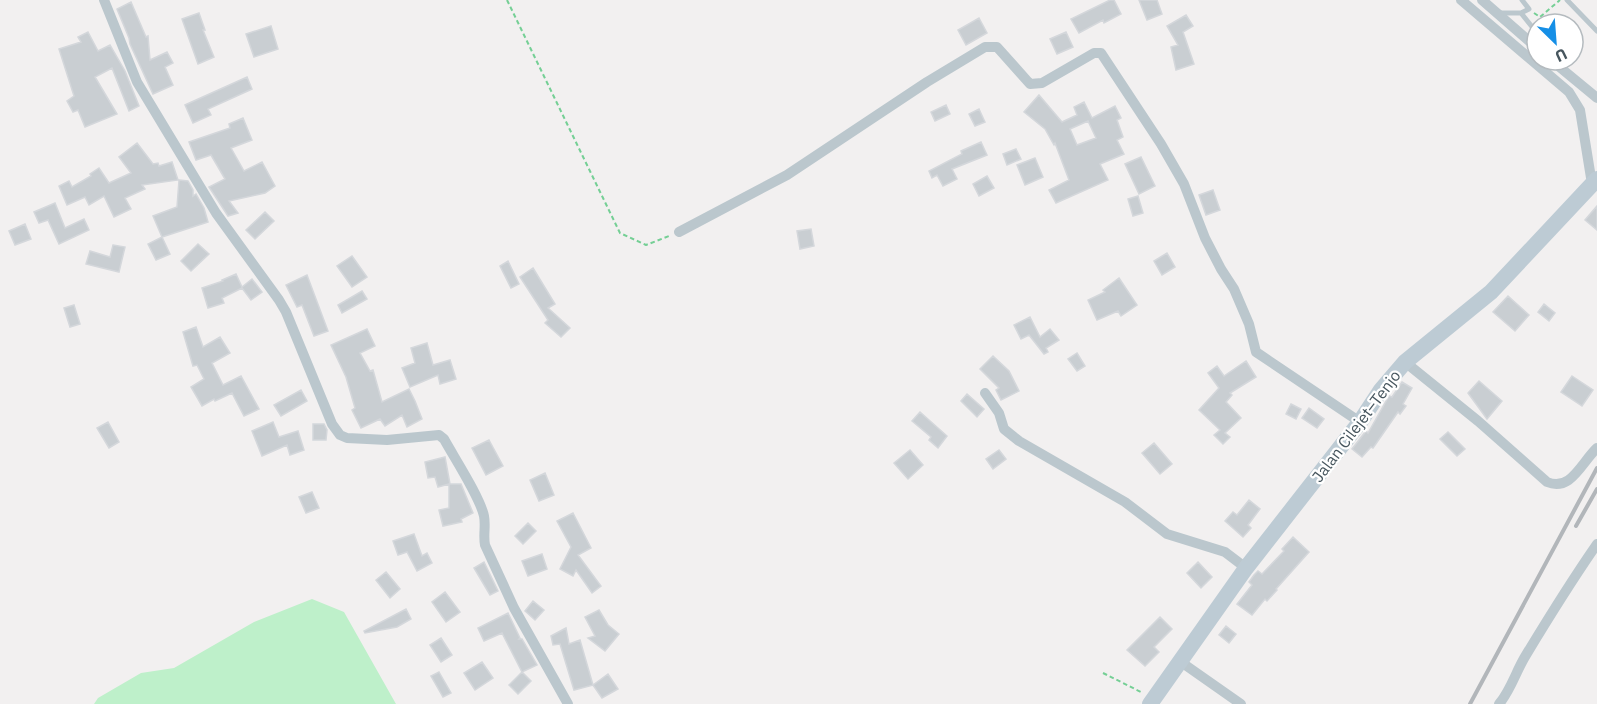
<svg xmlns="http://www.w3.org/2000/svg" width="1597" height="704" font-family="'IBM Plex Sans',sans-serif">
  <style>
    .green { fill: #bef0ca }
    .building { fill: #c9ced2; stroke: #d4d7db; stroke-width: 1.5; fill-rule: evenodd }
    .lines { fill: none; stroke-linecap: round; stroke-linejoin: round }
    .path { stroke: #75cf95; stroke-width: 2; stroke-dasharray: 4.5 3; stroke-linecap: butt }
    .service { stroke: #bbc7cd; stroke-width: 5 }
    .minor { stroke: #bbc7cd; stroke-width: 10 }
    .secondary { stroke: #bdcbd4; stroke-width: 16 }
    .rail { stroke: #b2b6ba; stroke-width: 4 }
    .labels { text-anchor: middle; stroke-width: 4.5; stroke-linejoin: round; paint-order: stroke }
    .street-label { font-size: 16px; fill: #47565e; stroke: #fff }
  </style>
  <rect width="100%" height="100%" fill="#f2f0f0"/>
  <!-- green -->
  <path class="green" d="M312,599L344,612L396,704H94L98,698L141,673L174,668L254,622Z"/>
  <!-- building -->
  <path class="building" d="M1110,0H1114L1121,14L1104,23L1103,20L1079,33L1071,19Z
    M1139,0H1157L1162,14L1147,20Z
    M131,2L146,37L148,36L150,60L167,52L173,63L165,67L173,85L153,94L130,44L129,38L117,9Z
    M199,13L205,30H203L214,57L198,64L182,19Z
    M1186,15L1193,26L1183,32L1194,64L1176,70L1171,47L1178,45L1167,26Z
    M979,18L987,33L966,45L958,30Z
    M271,26L278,49L254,57L246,34Z
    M88,32L98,51L110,45L125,71L139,106L129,111L112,68L95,77L117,114L85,127L78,110L73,112L67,101L74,96L59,49L81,42L78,37Z
    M1066,32L1073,47L1057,54L1050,39Z
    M247,77L252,89L208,109L211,115L193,123L185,105Z
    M1039,95L1062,122L1077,115L1074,107L1084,102L1092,118L1115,106L1121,118L1117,120L1123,137L1117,140L1124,154L1100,164L1108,180L1056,203L1049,190L1069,180L1055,143L1054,145L1045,129L1024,112ZM1088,121L1096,138L1077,145L1070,129Z
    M946,105L950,114L935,121L931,112Z
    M979,109L985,122L975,126L969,114Z
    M243,118L252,140L231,148L244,171L262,162L275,186L265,193L229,201L238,213L228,216L209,187L225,179L211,155L196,160L189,142L230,128L229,124Z
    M981,142L987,155L952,169L957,179L943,186L937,175L932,178L929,171L962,154L961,151Z
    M137,143L153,164L158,163L159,166L172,162L178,180L142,185L145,189L125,198L131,209L114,217L104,196L89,205L85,197L67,205L59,186L69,181L72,187L91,176L90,174L99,168L109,183L131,173L119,157Z
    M1016,149L1021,159L1007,165L1003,154Z
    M1141,157L1155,186L1139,194L1125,164Z
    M1035,158L1043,177L1025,185L1017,165Z
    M987,176L994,188L979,196L973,184Z
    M179,180L188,181L193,190V196L196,194L204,208L208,222L162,237L153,216L177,207Z
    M1213,190L1220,210L1206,215L1199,195Z
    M1138,196L1143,213L1133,216L1128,199Z
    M55,203L65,228L84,219L89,230L59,244L48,220L39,223L34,212Z
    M1597,206V230L1585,220Z
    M265,212L274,221L255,239L246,230Z
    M25,224L31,239L15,245L9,231Z
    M811,229L814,246L800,249L797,231Z
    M162,237L170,254L156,260L148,244Z
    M198,244L209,254L191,271L181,261Z
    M113,245L125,247L119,272L86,264L90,251L110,257Z
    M1167,253L1175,267L1162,275L1154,261Z
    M352,256L367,277L352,287L337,266Z
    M508,261L519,284L511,288L500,266Z
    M533,268L555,304L548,308L570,328L561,337L545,323L548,320L520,277Z
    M236,274L242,287L252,279L262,292L251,300L242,288L222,298L224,303L208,308L202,288L223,281L222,280Z
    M307,275L328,331L314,336L302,305L297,307L286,285Z
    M1119,278L1137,305L1121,316L1118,311L1097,320L1088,300L1105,292L1103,290Z
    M362,291L367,299L342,313L338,305Z
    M1508,296L1529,315L1515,331L1493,312Z
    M1544,304L1555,313L1549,321L1538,312Z
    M74,305L80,324L70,327L64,308Z
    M1030,317L1040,337L1050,329L1059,340L1046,348L1048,352L1044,354L1029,335L1021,339L1014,325Z
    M196,327L203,347L220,337L230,353L212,363L223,385L241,376L259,409L244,416L232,393L215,401L214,399L202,406L191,387L204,379L197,365L193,366L183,332Z
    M367,329L375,346L360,353L370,371L373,370L382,402L409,389L415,401L422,419L407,427L402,415L385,426L380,419L361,428L352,410L355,408L346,377L331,345Z
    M427,343L433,365L450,360L456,379L440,384L438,375L410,387L402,368L415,363L411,348Z
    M1077,353L1085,366L1077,371L1068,359Z
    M993,356L1009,371L1019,391L1001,400L996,390L999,388L980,369Z
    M1246,361L1256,377L1230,393L1232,395L1226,402L1241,418L1225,433L1230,437L1223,444L1214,435L1220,430L1199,410L1219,388L1208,373L1217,366L1224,376Z
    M1572,376L1593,390L1582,406L1561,392Z
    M1479,381L1502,401L1487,419L1468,393Z
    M1402,382L1412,388L1403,404L1406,406L1400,414L1398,412L1373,448L1371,447L1362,457L1352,449L1366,431L1368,433L1389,396L1392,397Z
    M301,390L307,401L281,416L274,405Z
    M967,394L984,409L977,417L961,401Z
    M1291,404L1301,409L1296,419L1286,414Z
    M1309,408L1324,419L1317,428L1302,418Z
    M920,412L947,436L938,448L929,440L931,437L912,421Z
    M108,422L119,442L109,448L97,428Z
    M273,422L279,437L298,431L304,450L290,455L287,445L262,456L252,431Z
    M313,424H324L327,430L326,440H313Z
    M1448,432L1465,449L1457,456L1440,439Z
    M489,440L503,466L486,475L472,448Z
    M1154,443L1172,464L1160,474L1142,453Z
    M910,450L923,465L908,479L894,463Z
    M999,450L1006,459L993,469L986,459Z
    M445,457L450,484H461L473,513L461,519L462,522L443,526L439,510L449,508V484L438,487L435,477L428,478L425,462Z
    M545,473L554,495L539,501L530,480Z
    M312,492L319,508L306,513L299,497Z
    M1249,500L1260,509L1248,525L1251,528L1243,537L1225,521L1233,512L1237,515Z
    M573,513L591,548L578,555L601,586L592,593L576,570L573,576L560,569L571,547L557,521Z
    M528,523L536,531L523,544L515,536Z
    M414,534L422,556L427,553L432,563L417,571L407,552L398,555L393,541Z
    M1293,537L1309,552L1276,589L1277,590L1267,601L1265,599L1252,615L1237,604L1252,585L1249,582L1254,575L1258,571L1262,574L1284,551L1282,549Z
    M542,554L547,569L528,576L522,561Z
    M484,562L498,591L490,595L474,568Z
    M1198,562L1212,577L1201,588L1187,573Z
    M386,572L400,589L390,598L376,580Z
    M445,592L460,612L446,622L432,602Z
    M533,601L544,610L535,620L525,611Z
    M406,609L411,619L397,627L365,633L364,631Z
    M599,610L608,625L619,634L605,651L588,638L595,636L585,617Z
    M508,613L520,638L519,639H522L537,665L522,672L502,633L484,641L478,628Z
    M1160,617L1172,629L1154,647L1159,652L1145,666L1127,650Z
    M1226,626L1236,634L1229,643L1219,635Z
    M566,628L569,644L580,640L593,685L608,674L618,689L602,698L593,685L574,690L560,644L553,645L551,636Z
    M441,638L452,655L441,662L430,645Z
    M482,662L493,678L475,690L464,673Z
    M439,672L451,693L443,697L431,676Z
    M522,672L531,681L518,694L509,685Z"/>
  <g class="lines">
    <!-- path -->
    <path class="path" d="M507,0L620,233L646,245L669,236
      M1534,13L1540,17L1560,0
      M1103,673L1141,692"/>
    <!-- service -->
    <path class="service" d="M1567,0L1597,31
      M1499,13H1521L1533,28L1531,41
      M1521,13L1529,9L1522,0"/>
    <!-- minor -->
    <path class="minor" d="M104,0L137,82L216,213L279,300L286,312L332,424L340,435L347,438L387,440L439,435L444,439C455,459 480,497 484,516C486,526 483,535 485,545L514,608L568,704
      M1461,0L1569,92L1580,110L1592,184
      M1482,0L1537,48
      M1551,60L1597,98
      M679,232L787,175L927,82L985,47H997L1030,84L1042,83L1094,53H1101L1161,144L1184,184L1205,238L1221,269L1234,289L1249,324L1256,352L1360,422
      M1405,362L1478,421L1547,482C1571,492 1581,463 1597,448
      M985,393L999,413L1004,429L1019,441L1125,502L1167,534L1225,552L1246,568
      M1181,662L1241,704
      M1499,704C1511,690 1516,671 1526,655C1549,617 1572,580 1597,544"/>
    <!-- secondary -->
    <path class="secondary" d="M1150,704L1246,568L1360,422L1381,390L1405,362L1491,292L1597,179"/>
    <!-- rail -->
    <path class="rail" d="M1576,526L1597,489
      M1470,704L1597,468"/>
  </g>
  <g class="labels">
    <!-- street labels -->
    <g class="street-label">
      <text transform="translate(1356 426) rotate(-53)" y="6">Jalan Cilejet–Tenjo</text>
    </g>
  </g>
  <!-- north arrow -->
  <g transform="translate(1555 42) rotate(155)"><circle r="28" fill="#ffffff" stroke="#b5bbbf" stroke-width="1.5"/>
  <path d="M0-4.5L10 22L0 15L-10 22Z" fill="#168fe6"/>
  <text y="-9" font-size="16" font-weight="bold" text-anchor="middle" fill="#47565e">U</text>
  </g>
</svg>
